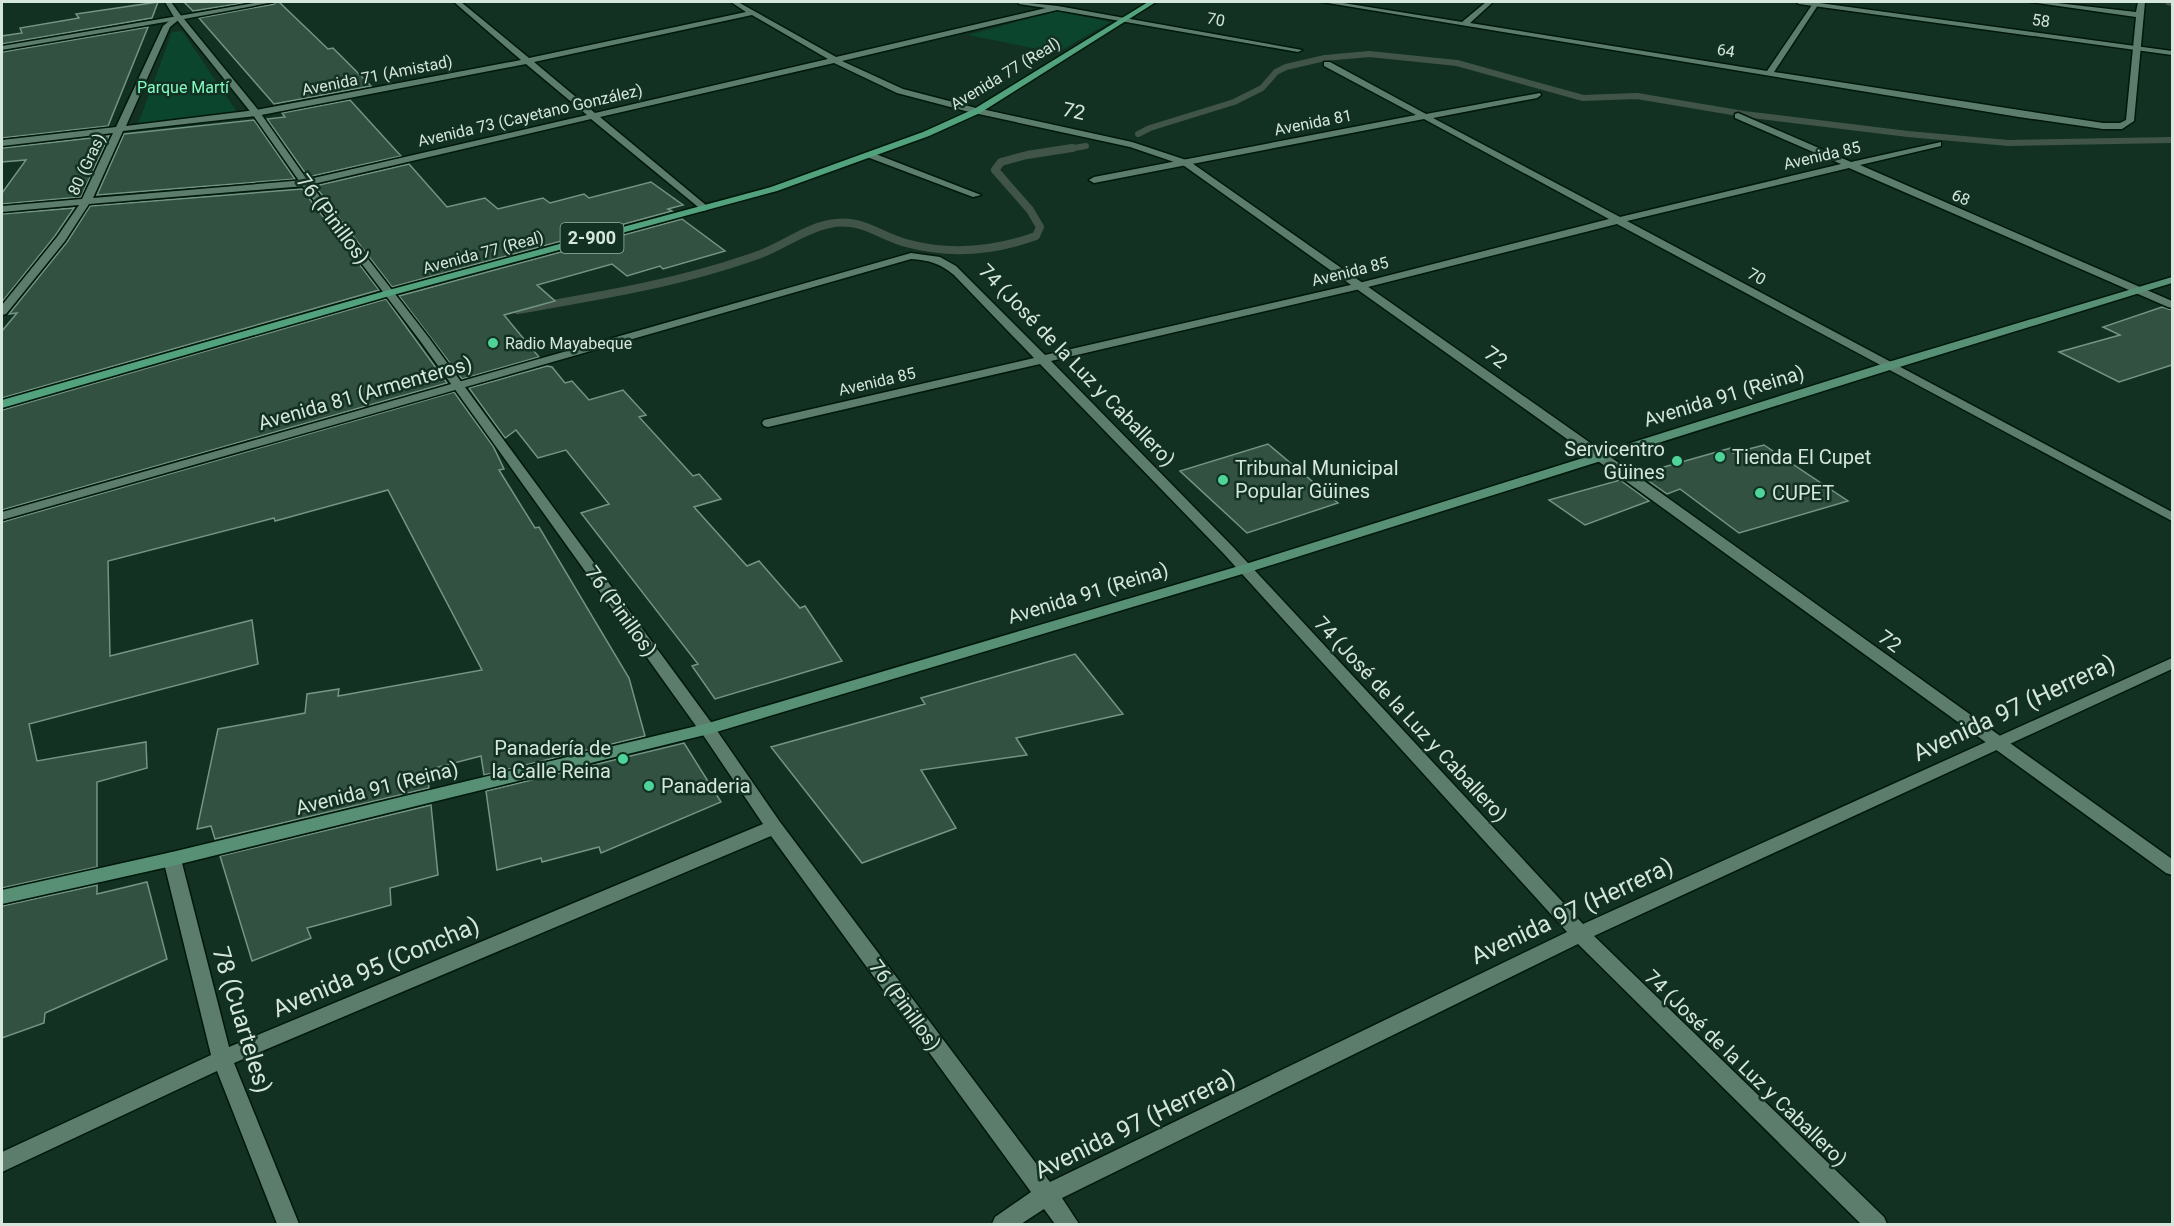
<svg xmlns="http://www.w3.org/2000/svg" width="2174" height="1226" font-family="Roboto,sans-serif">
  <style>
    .green { fill: #0b452e }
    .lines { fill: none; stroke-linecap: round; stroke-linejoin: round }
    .stream-far1 { stroke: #405448; stroke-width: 6 }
    .stream { stroke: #405448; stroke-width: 8 }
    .building { fill: #325141; stroke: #749583; stroke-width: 1.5 }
    .service-casing { stroke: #00180c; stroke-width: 3 }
    .minor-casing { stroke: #00180c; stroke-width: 3 }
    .tertiary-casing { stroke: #00180c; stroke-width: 3 }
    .secondary-casing { stroke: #00180c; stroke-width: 3 }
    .primary-casing { stroke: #00180c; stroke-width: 3 }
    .service { fill: #5d7d6c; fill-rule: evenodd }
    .minor { fill: #5d7d6c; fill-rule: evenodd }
    .tertiary { fill: #5d7d6c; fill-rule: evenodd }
    .secondary { fill: #579074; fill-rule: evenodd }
    .primary { fill: #51a27d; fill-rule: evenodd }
    .poi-dot { fill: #4ed399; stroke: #123122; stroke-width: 2 }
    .labels { text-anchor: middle; stroke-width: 5; stroke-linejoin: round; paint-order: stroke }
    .far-street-label { font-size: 16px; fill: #d5e6dc; stroke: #123122 }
    .far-park-label { font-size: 16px; fill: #85fac2; stroke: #123122 }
    .far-poi-label { font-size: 16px; fill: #d5e6dc; stroke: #123122; text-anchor: start }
    .shield { fill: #123122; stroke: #9ab0a4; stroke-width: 1.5 }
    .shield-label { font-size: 18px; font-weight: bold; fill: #d5e6dc }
    .street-label { font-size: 20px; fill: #d5e6dc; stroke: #123122 }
    .poi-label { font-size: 20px; fill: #d5e6dc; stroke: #123122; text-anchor: start }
    .near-street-label { font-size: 24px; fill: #d5e6dc; stroke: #123122 }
  </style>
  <rect width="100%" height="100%" fill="#123122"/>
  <!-- green -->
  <path class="green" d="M1057,11L1110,22L1057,53L968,35Z
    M182,31L237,112L138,124L172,32Z"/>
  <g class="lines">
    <!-- stream-far1 -->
    <path class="stream-far1" d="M2168,2L2172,3
      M1138,134L1150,128L1234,102L1262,88L1276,72L1286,67L1325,58L1369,54L1457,63L1583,98L1637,96L1744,114L1908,134L2008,143L2172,140
      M1062,150L1086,146"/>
    <!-- stream -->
    <path class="stream" d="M518,310C599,296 680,283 758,255C781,247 804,229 829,224C861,217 877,235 906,243C949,255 994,251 1036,236L1040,227L1030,210L995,170L1001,162L1027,155L1072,148"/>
  </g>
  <!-- building -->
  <path class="building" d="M158,2L152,18L2,44V36L22,33L20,28L79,18L76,14Z
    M184,2H250L193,11Z
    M276,2H279L328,49L333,48L371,86L274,104L199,18L274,4Z
    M148,27L108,126L2,138V52Z
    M350,100L401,156L308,177L267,119L285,117L282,113Z
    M254,120L295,179L97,195L124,134Z
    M109,136L81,197L2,204V193L26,160L2,162V148Z
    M409,164L447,207L485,198L498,209L543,198L550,203L584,194L589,198L651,182L683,205L668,209L672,211L392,287L315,186Z
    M302,189L379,290L2,398V331L17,313L9,314L67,242L90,206Z
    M74,208L55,236L2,302V214Z
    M682,219L725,251L663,269L660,266L627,276L612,264L537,285L555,301L504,315L539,357L462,379L399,296Z
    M386,299L447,383L2,510V410Z
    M2162,307L2172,310V365L2119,382L2059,352L2120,335L2103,327Z
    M547,366L552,367L565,383L572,381L589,400L623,390L646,415L639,417L693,476L699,474L721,499L694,507L747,566L759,561L800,608L805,606L842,661L715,699L692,666L698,664L581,513L609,504L566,450L538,458L516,430L505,438L469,388Z
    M454,392L493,446L504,469L499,470L535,528L539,527L629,678L645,736L484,775L481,756L427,770L429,788L215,839L211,826L197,829L218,729L305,713L307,694L339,689L338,696L482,670L388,490L275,521L274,518L108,561L110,656L252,620L258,664L29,724L37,761L146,742L147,768L97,782V867L2,888V522Z
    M1268,444L1338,503L1247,533L1180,471Z
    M1764,445L1848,501L1739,533L1680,489L1667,494L1639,474L1731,448L1733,453Z
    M1620,480L1649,501L1585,525L1549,500Z
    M1075,654L1123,714L1016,738L1027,755L921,770L956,828L862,863L771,747L925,704L921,698Z
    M684,743L721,802L601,853L599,847L542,862L541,858L497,870L486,791Z
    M431,805L438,875L390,888L391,905L307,928L311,938L252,961L220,856Z
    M147,882L167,959L45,1013L44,1023L2,1038V906L97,885V894Z"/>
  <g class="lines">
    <defs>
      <path id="service" d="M867,153H873L981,195L973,197L867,157Z"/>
      <path id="minor" d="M165,2H171L182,17L170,27L126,126L256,110L521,60L454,2H461L529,58L746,12L731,2H738L836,57L1046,8L1019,4V2L1058,6L1302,50L1298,52L1057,10L842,61L903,89L980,109L981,111L977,114L897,93L834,63L600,117L707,206V210L703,211L591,119L305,186L89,204L65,241L6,314L2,315V305L57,237L79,205L2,212V206L82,199L113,133L2,146V140L116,127L163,26L174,17ZM752,15L828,59L595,113L534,62ZM526,64L587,115L305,180L93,198L123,131L256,116Z
        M1322,2H1337L1462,22L1486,2H1493L1470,23L1767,71L1814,2H1820L1774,72L2103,123H2120L2126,120L2136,17L2030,2H2048L2136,12L2138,2H2145L2134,121L2122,129H2103L2019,117Z
        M1324,62H1330L1426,114L1540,93L1541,95L1537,98L1433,118L1620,217L1841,164L1735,118V114L1738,113L1851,162L1941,142V146L1860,165L2172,301V308L2168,307L1849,168L1627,221L2172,512V521L1617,224L1360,289L1051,361L1234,548L1583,924L2172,658V669L1594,936L1884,1217L1887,1224H1861L1578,944L1062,1198L1079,1224H1055L1044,1209L1021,1224H992L995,1217L1031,1192L771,836L234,1063L299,1224H277L217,1071L2,1172V1152L211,1055L163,859L166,854L172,852L178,854L181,859L229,1047L763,824L699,729L701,725H713L780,822L1050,1182L1567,932L1224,554L1040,364L768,427L764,426L762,423L764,420L1034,358L954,275C941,264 929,260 911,259L2,520V512L911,253L940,257L956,266L1045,355L1359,283L1609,219L1424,119L1094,183L1089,180L1094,177L1416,115L1324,66Z"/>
      <path id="tertiary" d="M260,2H274L184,19L259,111L308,181L429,338L713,725L715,729L713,733H701L421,342L302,185L253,115L177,20L2,50V46Z
        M1796,2H1812L2172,51V55L1799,4Z
        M977,108L1132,142L1189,161L1626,468L2172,859V875L2166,873L1616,474L1183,165L1130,147L974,113L973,111Z"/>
      <path id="secondary" d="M2172,277V283L1893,369L1249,572L713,733L172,866L2,904V890L172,852L705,724L1239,566L1885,363Z"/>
      <path id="primary" d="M1148,2H1156L980,113L929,136L777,191L393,295L2,408V400L385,291L771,187L923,132L974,109Z"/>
    </defs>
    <!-- service casing -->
    <use href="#service" class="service-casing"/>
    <!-- minor casing -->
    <use href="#minor" class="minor-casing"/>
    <!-- tertiary casing -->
    <use href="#tertiary" class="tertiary-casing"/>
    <!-- secondary casing -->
    <use href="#secondary" class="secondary-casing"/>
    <!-- primary casing -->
    <use href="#primary" class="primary-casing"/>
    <!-- service -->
    <use href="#service" class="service"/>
    <!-- minor -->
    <use href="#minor" class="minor"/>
    <!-- tertiary -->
    <use href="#tertiary" class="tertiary"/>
    <!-- secondary -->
    <use href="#secondary" class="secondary"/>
    <!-- primary -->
    <use href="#primary" class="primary"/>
  </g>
  <!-- markers -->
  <g class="poi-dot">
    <circle cx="493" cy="343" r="6"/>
    <circle cx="1720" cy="457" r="6"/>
    <circle cx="1677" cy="461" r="6"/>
    <circle cx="1223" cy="480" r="6"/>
    <circle cx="1760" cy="493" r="6"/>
    <circle cx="623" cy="759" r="6"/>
    <circle cx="649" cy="786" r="6"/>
  </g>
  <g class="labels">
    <!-- far-street labels -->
    <g class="far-street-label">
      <text transform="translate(1216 19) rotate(10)" y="6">70</text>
      <text transform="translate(2041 20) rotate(8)" y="6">58</text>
      <text transform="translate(1726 50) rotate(9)" y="6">64</text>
      <text transform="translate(1005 73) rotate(-31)" y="6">Avenida 77 (Real)</text>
      <text transform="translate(377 75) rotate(-11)" y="6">Avenida 71 (Amistad)</text>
      <text transform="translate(530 115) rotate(-13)" y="6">Avenida 73 (Cayetano González)</text>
      <text transform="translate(1313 122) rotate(-11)" y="6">Avenida 81</text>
      <text transform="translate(1822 155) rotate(-13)" y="6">Avenida 85</text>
      <text transform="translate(86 164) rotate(-65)" y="6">80 (Gras)</text>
      <text transform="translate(1961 197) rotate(23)" y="6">68</text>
      <text transform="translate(483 252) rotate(-15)" y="6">Avenida 77 (Real)</text>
      <text transform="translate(1350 271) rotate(-14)" y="6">Avenida 85</text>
      <text transform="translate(1757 276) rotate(29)" y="6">70</text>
      <text transform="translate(877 381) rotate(-13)" y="6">Avenida 85</text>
    </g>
    <!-- far-park labels -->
    <g class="far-park-label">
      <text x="183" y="93">Parque Martí</text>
    </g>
    <!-- far-poi labels -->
    <g class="far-poi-label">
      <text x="505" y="349">Radio Mayabeque</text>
    </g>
    <!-- shield labels -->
    <rect class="shield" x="560.5" y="223" width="63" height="30" rx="4.5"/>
    <g class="shield-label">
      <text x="592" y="244">2-900</text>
    </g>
    <!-- street labels -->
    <g class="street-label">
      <text transform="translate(1074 111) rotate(12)" y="7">72</text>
      <text transform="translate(333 219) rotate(53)" y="7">76 (Pinillos)</text>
      <text transform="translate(1496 357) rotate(36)" y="7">72</text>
      <text transform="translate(1077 365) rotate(46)" y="7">74 (José de la Luz y Caballero)</text>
      <text transform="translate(365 393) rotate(-16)" y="7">Avenida 81 (Armenteros)</text>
      <text transform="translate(1724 396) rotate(-17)" y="7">Avenida 91 (Reina)</text>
      <text transform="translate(1088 593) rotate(-17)" y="7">Avenida 91 (Reina)</text>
      <text transform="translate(621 611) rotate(54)" y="7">76 (Pinillos)</text>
      <text transform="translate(1890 641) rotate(36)" y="7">72</text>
      <text transform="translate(1411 719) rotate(47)" y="7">74 (José de la Luz y Caballero)</text>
      <text transform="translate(377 788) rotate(-14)" y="7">Avenida 91 (Reina)</text>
      <text transform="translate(905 1005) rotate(54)" y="7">76 (Pinillos)</text>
      <text transform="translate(1746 1068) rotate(44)" y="7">74 (José de la Luz y Caballero)</text>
    </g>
    <!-- poi labels -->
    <g class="poi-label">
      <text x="1665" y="456" text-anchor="end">Servicentro<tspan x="1665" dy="23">Güines</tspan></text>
      <text x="1732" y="464">Tienda El Cupet</text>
      <text x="1235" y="475">Tribunal Municipal<tspan x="1235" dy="23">Popular Güines</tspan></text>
      <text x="1772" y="500">CUPET</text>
      <text x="611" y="755" text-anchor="end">Panadería de<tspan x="611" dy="23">la Calle Reina</tspan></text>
      <text x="661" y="793">Panaderia</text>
    </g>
    <!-- near-street labels -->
    <g class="near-street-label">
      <text transform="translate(2014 708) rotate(-25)" y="8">Avenida 97 (Herrera)</text>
      <text transform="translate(1572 911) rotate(-25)" y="8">Avenida 97 (Herrera)</text>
      <text transform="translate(376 967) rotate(-23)" y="8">Avenida 95 (Concha)</text>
      <text transform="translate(242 1020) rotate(73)" y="8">78 (Cuarteles)</text>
      <text transform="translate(1135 1124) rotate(-26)" y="8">Avenida 97 (Herrera)</text>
    </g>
  </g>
  <!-- border -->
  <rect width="2174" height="1226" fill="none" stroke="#d5e6dc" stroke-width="6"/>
</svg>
